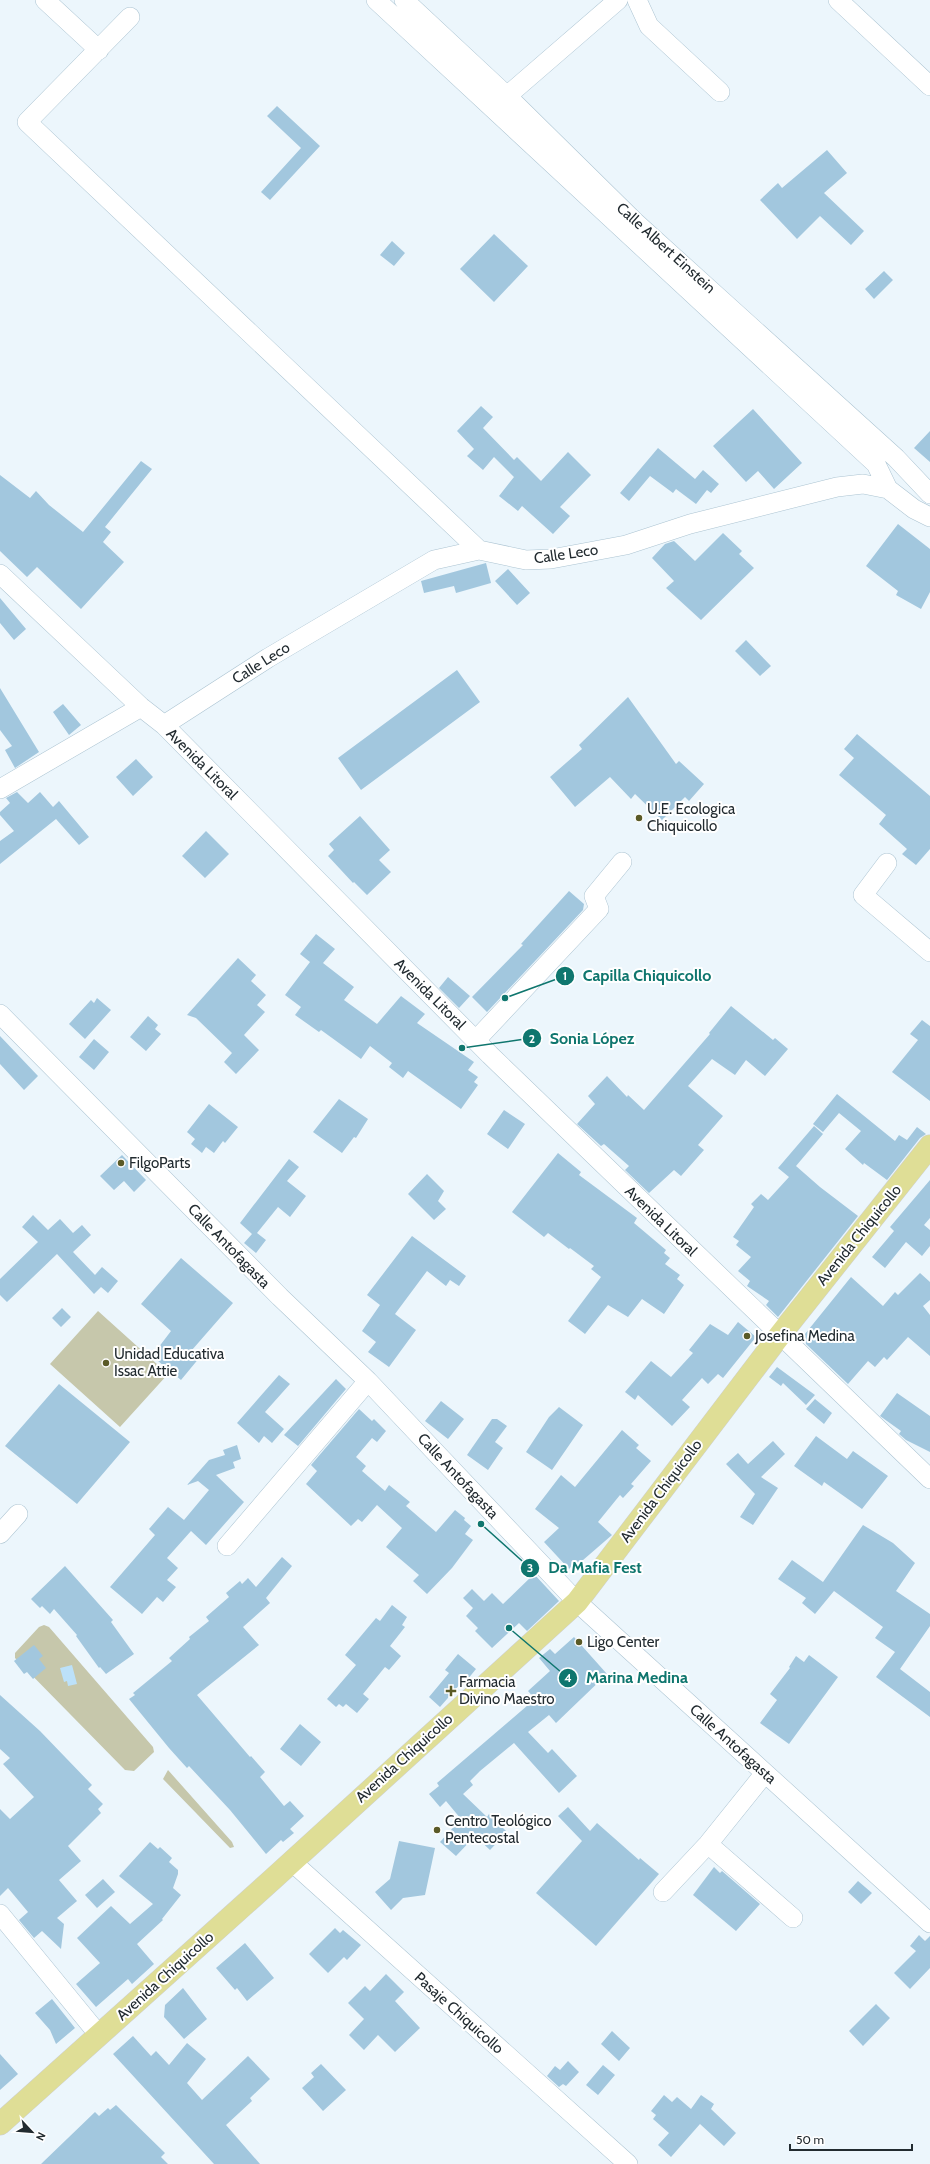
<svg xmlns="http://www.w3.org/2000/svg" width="930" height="2164" font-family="Cabin,sans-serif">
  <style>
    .green { fill: #c6c7ab }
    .water { fill: #bce1f9 }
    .building { fill: #a2c7de }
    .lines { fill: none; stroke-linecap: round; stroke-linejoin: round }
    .minor-casing { stroke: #acc4d2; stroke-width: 20 }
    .major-casing { stroke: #ced0d1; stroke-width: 23 }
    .minor { stroke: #fff; stroke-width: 19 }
    .major { stroke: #dfde96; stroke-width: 22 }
    .poi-dot { fill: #5a5a27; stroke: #fff; stroke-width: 1.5 }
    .labels { text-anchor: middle; stroke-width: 4; stroke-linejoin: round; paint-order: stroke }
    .street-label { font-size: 15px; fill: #222b30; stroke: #fff }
    .poi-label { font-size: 15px; fill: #222b30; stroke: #fff; text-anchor: start }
    .leader { fill: none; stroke: #0f766e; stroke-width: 1.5 }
    .callout-dot { fill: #0f766e; stroke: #fff; stroke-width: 1.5 }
    .mark-label { font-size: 12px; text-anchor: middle; font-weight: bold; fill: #fff }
    .callout-label { font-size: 16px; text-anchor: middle; font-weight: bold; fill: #0f766e; stroke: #fff; stroke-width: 4; stroke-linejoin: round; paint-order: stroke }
  </style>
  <rect width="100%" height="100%" fill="#ecf6fc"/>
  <!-- green -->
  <path class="green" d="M98,1311L168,1374L120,1427L50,1364Z
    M44,1625L49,1627L153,1747L154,1752L134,1771L125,1770L15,1658V1653L39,1627Z
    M168,1770L232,1842L234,1847L230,1848L163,1779Z"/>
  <!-- water -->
  <path class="water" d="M72,1665L77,1684L68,1686L67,1681L64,1682L60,1668Z"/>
  <!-- building -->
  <path class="building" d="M277,106L320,146L270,200L261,192L301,148L267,116Z
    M827,150L847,173L824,193L864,231L851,245L820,216L797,239L760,200L778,183L782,188Z
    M494,234L528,266L494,302L460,269Z
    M392,241L405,253L394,266L380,255Z
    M884,271L893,280L874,299L865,289Z
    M481,406L493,417L483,428L514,460L517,457L541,481L568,452L591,475L560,507L570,516L553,534L522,506L518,511L499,496L514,477L494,457L483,470L467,456L474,449L457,431Z
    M753,409L802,463L774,489L758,471L746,482L713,446Z
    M930,431V462L914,448Z
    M658,448L695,479L703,470L719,484L711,493L707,490L696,504L676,489L673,493L650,476L629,501L620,493Z
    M141,461L152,469L105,527L111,532L103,542L124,562L81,609L37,567L27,577L0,551V475L30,498L36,491L49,505L83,532Z
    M898,524L930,549V592L921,609L896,595L898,591L866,566Z
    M723,533L742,551L739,554L754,568L701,620L666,588L674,581L652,558L665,544L674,541L695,561Z
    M486,563L491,583L456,593L454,586L424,593L421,581Z
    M508,569L530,593L517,605L495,581Z
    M0,598L26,629L14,640L0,623Z
    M746,640L771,666L760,676L735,651Z
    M457,670L480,702L361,790L338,758Z
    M0,688L39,752L15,768L5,750L12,746L0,730Z
    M628,697L676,764L679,761L704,784L689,801L685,797L662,820L635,794L631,799L610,777L575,807L550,777L582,749L579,745Z
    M63,704L81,725L69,735L53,712Z
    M857,734L930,796V849L916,865L902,854L907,849L879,824L886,815L839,775L854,758L844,749Z
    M136,759L153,777L133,796L116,777Z
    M17,792L28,803L40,792L53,807L59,801L89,837L79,845L56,819L0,864V841L14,831L0,815V812L10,803L6,798Z
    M360,816L390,850L379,860L391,872L367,895L354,882L353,883L328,856L334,850L329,844Z
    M206,831L229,854L205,878L182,856Z
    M569,891L584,904L583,910L487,1012L472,997L523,945L521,944Z
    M316,934L335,949L323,963L354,987L344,1000L377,1024L401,996L425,1014L417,1023L474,1062L468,1070L478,1077L474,1082L478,1085L461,1109L408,1071L403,1078L389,1067L392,1063L370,1046L361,1059L321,1030L319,1032L295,1015L301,1007L285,995L310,962L300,954Z
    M238,958L256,975L251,981L266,995L257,1005L265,1012L244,1035L259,1050L236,1074L224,1062L232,1053L196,1018L187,1015Z
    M448,977L470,996L459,1008L439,988Z
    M97,998L111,1010L85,1039L69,1024L91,1000L94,1003Z
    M731,1006L773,1040L775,1038L788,1049L765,1076L746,1060L735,1075L712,1059L688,1086L723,1116L698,1145L704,1150L681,1176L674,1170L649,1193L625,1170L629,1166L604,1144L601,1146L577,1124L595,1104L588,1096L607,1076L627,1097L628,1095L644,1110L710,1034L709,1033Z
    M148,1016L158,1025L155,1029L161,1034L146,1051L130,1037Z
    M922,1020L930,1026V1101L892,1072L918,1040L910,1034Z
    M0,1036L38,1076L24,1090L0,1064Z
    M94,1039L109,1052L94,1070L79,1057Z
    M837,1094L895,1141L899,1135L907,1140L917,1127L926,1134L920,1138L887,1180L864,1163L863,1165L845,1149L861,1131L839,1113L823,1132L813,1124Z
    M339,1099L368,1119L356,1138L354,1137L342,1153L313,1132Z
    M209,1104L238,1127L225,1143L223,1141L214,1153L206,1147L202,1153L191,1144L195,1139L187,1132Z
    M504,1110L525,1124L508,1149L487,1134Z
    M814,1126L823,1134L796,1166L820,1187L858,1216L778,1317L766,1305L769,1301L747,1286L750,1281L738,1271L751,1257L736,1245L739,1241L733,1237L754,1207L751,1204L761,1194L768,1200L789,1177L778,1168Z
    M558,1153L581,1172L579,1175L637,1218L634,1223L666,1250L664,1253L670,1258L665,1264L680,1275L677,1279L684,1285L664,1314L642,1299L628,1317L608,1305L585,1334L568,1321L601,1277L591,1269L594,1266L570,1248L569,1249L548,1233L544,1237L512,1212Z
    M122,1155L146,1180L134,1192L124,1181L114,1190L100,1176Z
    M289,1159L299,1167L287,1181L306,1196L290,1217L278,1207L257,1233L266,1240L256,1253L244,1243L252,1234L240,1223Z
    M427,1174L444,1191L438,1201L446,1209L434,1220L408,1194Z
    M930,1180V1218L924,1225L930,1230V1246L922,1256L906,1242L885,1268L872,1257L894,1231L890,1227Z
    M33,1215L48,1230L60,1219L73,1233L82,1225L91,1235L73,1252L95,1275L102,1267L118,1281L108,1293L101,1287L94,1294L57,1254L7,1302L0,1295V1279L38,1242L22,1227Z
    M412,1236L466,1276L459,1286L450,1280L446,1286L427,1271L395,1314L416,1330L389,1367L368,1352L376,1342L362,1331L380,1305L367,1295Z
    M181,1258L233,1303L192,1350L200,1357L181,1380L152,1356L171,1331L141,1304Z
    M920,1273L930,1282V1300L923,1306L930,1315V1356L908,1337L887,1360L884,1357L875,1367L868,1361L848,1384L806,1344L805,1334L851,1277L883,1306L895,1292L898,1295Z
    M62,1308L71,1317L61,1327L52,1318Z
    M738,1322L756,1337L723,1378L718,1374L708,1384L702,1378L682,1400L690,1407L672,1426L638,1395L635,1400L625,1392L651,1361L671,1377L693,1353L689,1350L710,1324L728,1335Z
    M777,1367L815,1395L806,1405L783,1383L781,1386L769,1377Z
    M279,1375L290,1384L265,1412L284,1429L272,1443L264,1436L259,1443L237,1423Z
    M336,1379L346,1389L298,1446L284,1435Z
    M59,1384L130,1442L77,1504L5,1446Z
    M897,1393L930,1416V1452L906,1440L899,1434L901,1431L880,1416Z
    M815,1399L832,1413L824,1424L806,1409Z
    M441,1401L464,1419L448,1439L425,1421Z
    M559,1407L583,1425L552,1470L526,1452L549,1417Z
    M359,1409L372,1421L374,1419L386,1431L377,1442L372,1438L356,1457L366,1466L362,1471L385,1491L389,1485L410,1502L406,1506L436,1532L455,1510L465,1518L464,1520L471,1526L465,1534L473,1540L452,1568L427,1594L413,1581L419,1575L386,1547L402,1528L377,1505L362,1522L358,1519L351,1526L306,1484L317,1471L311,1465Z
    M492,1419H497L507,1426L495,1442L503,1448L488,1470L467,1455Z
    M622,1430L639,1445L636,1448L651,1461L631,1484L634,1486L623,1498L620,1495L598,1522L612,1535L575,1567L573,1565L569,1569L544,1542L559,1528L535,1509L561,1475L575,1487Z
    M816,1436L847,1459L853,1451L888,1476L862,1509L824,1482L822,1486L794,1466Z
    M773,1441L785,1454L761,1477L778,1488L753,1525L740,1517L755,1494L726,1464L738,1453L748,1464Z
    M237,1445L241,1459L233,1462L235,1468L216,1475L244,1502L206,1545L191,1531L167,1558L178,1568L167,1580L176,1587L163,1602L157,1597L142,1614L110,1587L155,1535L149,1529L168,1507L184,1520L209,1490L198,1481L187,1485L209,1460L225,1455L223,1450Z
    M863,1525L893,1543L915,1563L896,1591L930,1614V1626L900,1669L930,1692V1717L876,1677L895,1652L875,1638L883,1627L834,1591L815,1614L802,1603L806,1598L778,1579L792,1560L823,1582Z
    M282,1557L292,1566L266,1598L270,1603L243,1627L259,1645L197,1695L250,1757L251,1756L265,1772L260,1777L284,1806L290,1801L304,1816L290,1829L294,1833L283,1842L281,1840L266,1854L230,1810L189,1766L187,1768L169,1748L129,1699L135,1695L133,1693L172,1661L169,1658L190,1639L189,1637L209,1621L206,1617L229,1597L226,1593L240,1581L242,1584L248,1578L256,1587Z
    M65,1566L113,1620L111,1622L134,1654L106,1674L100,1667L99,1668L76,1636L77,1635L54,1609L50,1614L42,1606L40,1608L31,1599Z
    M534,1574L559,1601L527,1631L519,1623L492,1648L475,1631L478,1628L466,1616L473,1608L463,1598L472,1589L484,1601L492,1593L503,1604Z
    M392,1605L407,1617L402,1625L405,1627L390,1646L401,1656L389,1670L385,1667L363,1694L369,1699L357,1713L346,1704L343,1707L339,1704L336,1707L327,1699L356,1665L345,1655L376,1618L380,1621Z
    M574,1637L607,1674L556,1723L549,1715L528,1732L548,1753L552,1749L577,1776L559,1793L514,1743L480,1771L470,1781L473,1785L463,1794L487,1817L489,1814L507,1832L490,1850L475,1836L456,1856L440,1842L461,1819L446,1801L440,1807L429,1794L439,1786L437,1783L535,1699L528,1691L550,1671L539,1658L550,1649L555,1654Z
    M34,1645L43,1656L39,1659L46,1668L33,1679L27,1672L24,1674L14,1661Z
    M458,1654L476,1669L463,1685L461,1683L440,1707L429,1697L449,1673L445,1670Z
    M809,1655L838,1677L789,1744L760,1723L777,1700L770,1694L790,1668L789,1667L796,1656L804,1662Z
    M0,1695L40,1731L92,1785L88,1789L103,1804L98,1809L101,1813L68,1846L81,1861L59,1880L77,1901L57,1918L64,1924L61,1949L42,1931L34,1938L19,1920L28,1912L8,1888L0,1896V1809L10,1819L34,1797L3,1764L10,1758L0,1749Z
    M300,1724L321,1742L301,1766L280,1749Z
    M568,1807L590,1831L597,1823L639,1860L640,1858L659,1874L596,1946L536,1893L582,1841L558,1816Z
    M399,1841L435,1848L425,1895L403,1898L391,1910L375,1892L390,1879Z
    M150,1842L158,1849L160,1847L172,1858L169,1862L178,1870V1874L173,1888L181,1895L162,1919L163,1920L137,1944L154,1964L132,1984L128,1979L96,2007L76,1984L100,1963L77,1938L111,1906L130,1924L153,1904L119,1876Z
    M714,1867L720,1873L722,1871L760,1904L736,1931L693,1895Z
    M103,1879L115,1892L97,1908L85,1895Z
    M858,1881L872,1893L861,1904L848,1892Z
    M335,1928L340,1933L343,1930L361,1945L347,1960L344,1957L328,1973L309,1954Z
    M919,1935L925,1941L930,1936V1968L910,1989L894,1973L916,1951L910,1946Z
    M245,1943L274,1978L247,2001L237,1988L235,1990L216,1968Z
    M386,1974L404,1992L395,2001L420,2028L395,2052L378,2035L364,2050L349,2035L364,2019L348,2003L365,1986L370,1991Z
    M183,1988L207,2019L184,2039L164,2017L165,2005Z
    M52,1999L75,2028L56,2044L50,2030L35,2013Z
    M876,2004L890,2018L863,2046L849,2031Z
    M612,2031L630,2048L619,2061L601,2044Z
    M133,2036L151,2056L156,2051L169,2065L187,2043L206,2059L187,2083L202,2100L248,2056L270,2079L250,2098L252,2101L226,2125L260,2164H214L113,2054Z
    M0,2054L18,2074L0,2090Z
    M568,2061L579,2072L566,2086L563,2084L559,2087L547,2076L555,2066L560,2070Z
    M321,2064L346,2090L323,2111L302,2088L314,2077L311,2073Z
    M603,2065L615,2075L598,2095L586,2085Z
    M664,2095L672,2102L677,2097L691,2109L701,2095L714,2104L711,2109L736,2133L724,2146L700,2124L671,2157L658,2145L669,2133L653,2119L656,2115L651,2111Z
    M116,2105L165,2153L161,2157L168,2164H41L95,2112L99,2116L108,2108L110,2110Z"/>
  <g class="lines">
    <defs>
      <path id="minor" d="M45,0L99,50
        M376,0L876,464L888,489
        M404,0L507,96L635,222L896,458L930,494
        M637,0L649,26L720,92
        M838,0L930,86
        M130,17L27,122L479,550
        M507,96L618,0
        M0,574L141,707L164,725L490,1055L930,1479
        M164,725L268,658L434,560L479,550L526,560L551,559L626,545L690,524L837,487L863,484L888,489L914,509L930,517
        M0,789L141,707
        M887,863L863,895L930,952
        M0,1014L280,1297L368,1381L577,1602L930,1923
        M476,1040L599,909L594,896L622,862
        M0,1534L18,1514
        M227,1546L368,1381
        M708,1844L793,1918
        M291,1861L628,2164
        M663,1892L708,1844L765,1773
        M0,1914L99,2035"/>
      <path id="major" d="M0,2124L274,1878L577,1602L780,1335L930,1146"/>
    </defs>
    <!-- minor casing -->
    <use href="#minor" class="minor-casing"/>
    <!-- major casing -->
    <use href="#major" class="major-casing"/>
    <!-- minor -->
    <use href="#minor" class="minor"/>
    <!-- major -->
    <use href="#major" class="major"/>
  </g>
  <!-- markers -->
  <g class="poi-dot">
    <circle cx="639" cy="818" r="4"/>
    <circle cx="121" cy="1163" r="4"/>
    <circle cx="747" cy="1336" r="4"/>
    <circle cx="106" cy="1363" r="4"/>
    <circle cx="579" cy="1642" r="4"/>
    <path d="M449 1685h4v4h4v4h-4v4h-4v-4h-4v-4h4z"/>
    <circle cx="437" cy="1830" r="4"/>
  </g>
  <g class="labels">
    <!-- street labels -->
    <g class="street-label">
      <text transform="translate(666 248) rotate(42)" y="5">Calle Albert Einstein</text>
      <text transform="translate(566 554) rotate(-8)" y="5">Calle Leco</text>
      <text transform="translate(261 663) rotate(-32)" y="5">Calle Leco</text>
      <text transform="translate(202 764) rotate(45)" y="5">Avenida Litoral</text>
      <text transform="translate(430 994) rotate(45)" y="5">Avenida Litoral</text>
      <text transform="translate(661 1221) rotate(44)" y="5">Avenida Litoral</text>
      <text transform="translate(859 1235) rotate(-51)" y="5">Avenida Chiquicollo</text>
      <text transform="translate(229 1246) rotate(46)" y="5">Calle Antofagasta</text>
      <text transform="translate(458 1476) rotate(47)" y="5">Calle Antofagasta</text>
      <text transform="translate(661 1491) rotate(-53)" y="5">Avenida Chiquicollo</text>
      <text transform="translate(733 1744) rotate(42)" y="5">Calle Antofagasta</text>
      <text transform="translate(404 1758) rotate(-42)" y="5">Avenida Chiquicollo</text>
      <text transform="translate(165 1976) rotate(-42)" y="5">Avenida Chiquicollo</text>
      <text transform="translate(459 2013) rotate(42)" y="5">Pasaje Chiquicollo</text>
    </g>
    <!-- poi labels -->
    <g class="poi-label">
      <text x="647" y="814">U.E. Ecologica<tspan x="647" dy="17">Chiquicollo</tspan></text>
      <text x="129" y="1168">FilgoParts</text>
      <text x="755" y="1341">Josefina Medina</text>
      <text x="114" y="1359">Unidad Educativa<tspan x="114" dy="17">Issac Attie</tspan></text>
      <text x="587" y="1647">Ligo Center</text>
      <text x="459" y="1687">Farmacia<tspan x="459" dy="17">Divino Maestro</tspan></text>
      <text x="445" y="1826">Centro Teológico<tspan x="445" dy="17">Pentecostal</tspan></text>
    </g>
  </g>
  <!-- callouts -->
  <path class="leader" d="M505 998L565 976M462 1048L532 1038M481 1524L530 1568M509 1628L568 1678"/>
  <g class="callout-dot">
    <circle cx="505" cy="998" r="4"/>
    <circle cx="462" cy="1048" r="4"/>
    <circle cx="481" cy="1524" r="4"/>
    <circle cx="509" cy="1628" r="4"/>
    <circle cx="565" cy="976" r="10"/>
    <circle cx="532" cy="1038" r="10"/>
    <circle cx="530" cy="1568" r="10"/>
    <circle cx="568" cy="1678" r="10"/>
  </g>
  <g class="mark-label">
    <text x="565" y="980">1</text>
    <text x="532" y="1043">2</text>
    <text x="530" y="1572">3</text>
    <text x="568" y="1682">4</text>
  </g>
  <g class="callout-label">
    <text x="647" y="981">Capilla Chiquicollo</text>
    <text x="592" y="1044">Sonia López</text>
    <text x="595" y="1573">Da Mafia Fest</text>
    <text x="637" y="1683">Marina Medina</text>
  </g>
  <!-- north arrow -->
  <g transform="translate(32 2132) rotate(116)" stroke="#ffffff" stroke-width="3" paint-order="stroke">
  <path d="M0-3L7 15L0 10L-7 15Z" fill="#222b30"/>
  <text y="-6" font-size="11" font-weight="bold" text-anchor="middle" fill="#222b30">N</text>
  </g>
  <!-- scale -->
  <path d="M790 2144v6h122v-6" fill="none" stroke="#222b30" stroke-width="2"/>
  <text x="796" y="2144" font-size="12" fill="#222b30" stroke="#ffffff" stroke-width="3" paint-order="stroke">50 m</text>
</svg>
